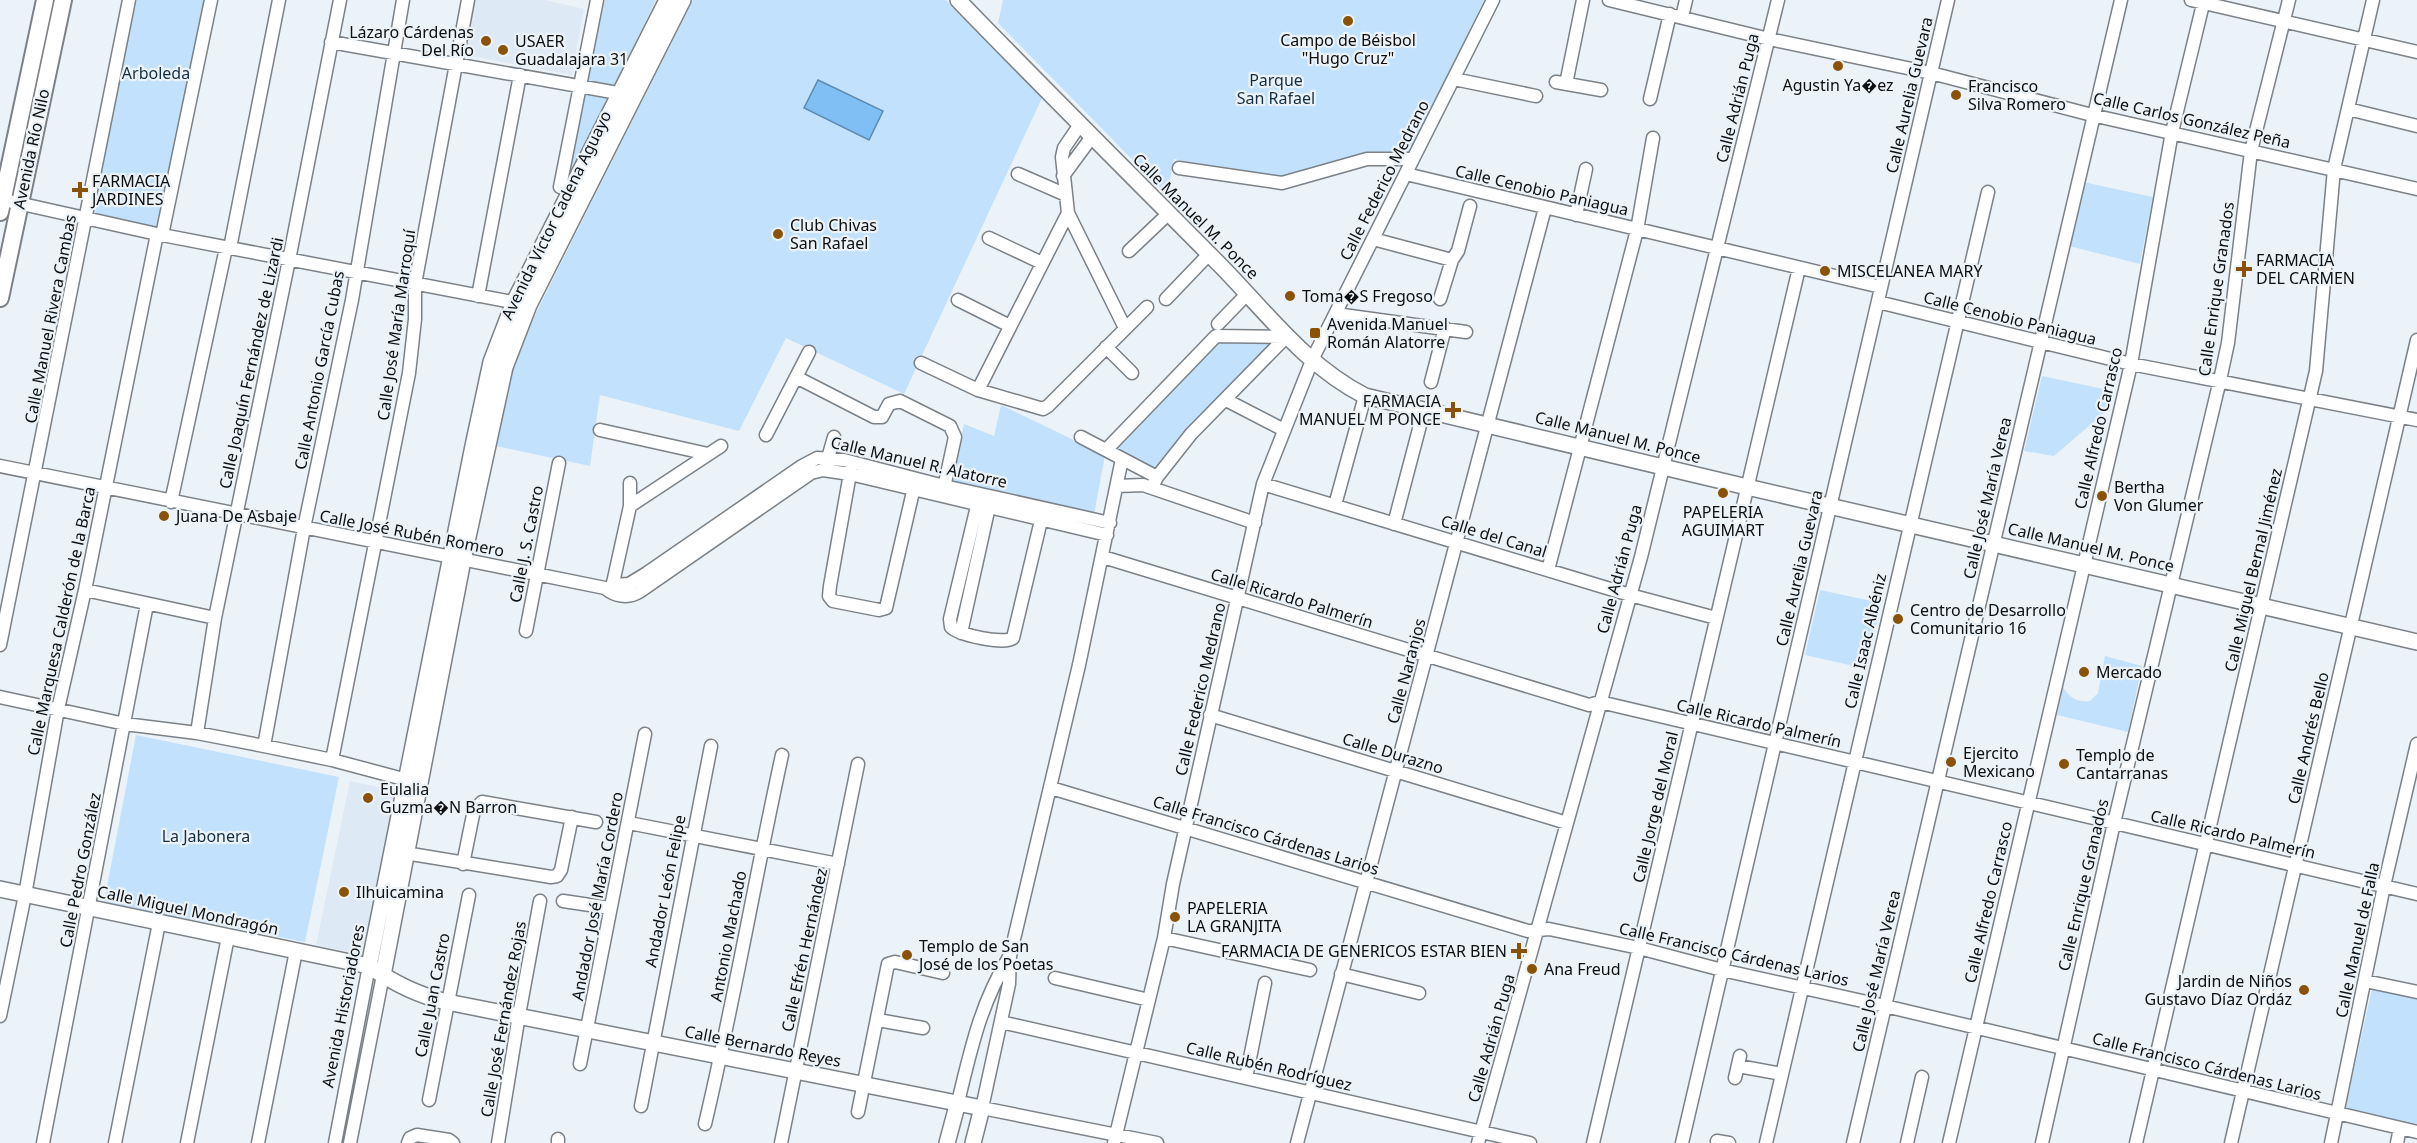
<svg xmlns="http://www.w3.org/2000/svg" width="2417" height="1143" font-family="'Noto Sans',sans-serif">
  <style>
    .built { fill: #dde9f5 }
    .green { fill: #c1e1fd }
    .water { fill: #80bff4; stroke: #5d8ab0; stroke-width: 1.5 }
    .lines { fill: none; stroke-linecap: round; stroke-linejoin: round }
    .minor-casing { stroke: #7b8186; stroke-width: 15 }
    .tertiary-casing { stroke: #7b8186; stroke-width: 18 }
    .secondary-casing { stroke: #7b8186; stroke-width: 20 }
    .minor { stroke: #fff; stroke-width: 12 }
    .tertiary { stroke: #fff; stroke-width: 15 }
    .secondary { stroke: #fff; stroke-width: 16 }
    .poi-dot { fill: #8a5207; stroke: #ecf3f8; stroke-width: 2 }
    .labels { text-anchor: middle; stroke-width: 4.5; stroke-linejoin: round; paint-order: stroke }
    .poi-label { font-size: 16px; fill: #0c0e10; stroke: #ecf3f8; text-anchor: start }
    .park-label { font-size: 16px; fill: #132e44; stroke: #ecf3f8 }
    .street-label { font-size: 16px; fill: #0c0e10; stroke: #ecf3f8 }
  </style>
  <rect width="100%" height="100%" fill="#ecf3f8"/>
  <!-- built -->
  <path class="built" d="M475,0H545L584,9L572,75L465,55Z
    M350,781L402,792L369,956L316,945Z"/>
  <!-- green -->
  <path class="green" d="M137,0H207L160,228L95,213L120,73Z
    M605,0H656L614,87L587,81Z
    M693,0H946L1042,98L904,394L786,338L739,431L600,395L590,466L496,446L513,362L518,349Z
    M1003,0H1484L1408,155L1287,179L1260,177L1174,159L1167,195L998,23Z
    M583,93L610,98L569,181L566,169Z
    M2083,182L2153,197L2140,264L2069,246Z
    M1218,338L1274,340L1166,456L1160,470L1113,449Z
    M2042,376L2113,391L2111,407L2054,456L2024,451Z
    M1001,405L1105,455L1094,515L951,483L964,424L994,436Z
    M1820,590L1881,603L1867,669L1805,655Z
    M2105,656L2142,666L2128,732L2057,715L2063,687C2071,699 2077,702 2090,701L2098,693Z
    M136,735L339,777L305,942L104,902Z
    M2372,989L2417,998V1125L2345,1110Z"/>
  <!-- water -->
  <path class="water" d="M818,80L883,111L869,140L804,108Z"/>
  <g class="lines">
    <defs>
      <path id="minor" d="M1609,0L1769,39L1931,73L2092,115L2417,189
        M2191,0L2417,52
        M1682,17L1686,0
        M331,42L629,95
        M1454,79L1536,96
        M1556,82L1601,90
        M1566,84L1583,0
        M1650,99L1670,14
        M2348,109L2417,126
        M1079,126L1064,148L1062,157L1068,213L1125,328
        M1179,168L1282,183L1367,159H1413
        M1018,174L1064,194
        M1406,174L1881,287
        M1063,176L1091,138
        M560,187L597,0
        M0,199L157,234L522,304
        M1576,215L1586,169
        M162,235L211,0
        M989,238L1042,263
        M1373,239L1452,260
        M230,248L279,0
        M1129,251L1168,214
        M478,296L520,75
        M1166,299L1209,254
        M1440,299L1452,260L1458,251L1470,206
        M958,300L1010,326
        M1878,302L2131,364L2417,420
        M1336,314L1466,332
        M1218,324L1248,293
        M1106,347L1132,373
        M921,363L978,390L1043,409L1048,406L1147,307
        M796,377L874,417H882L889,404L900,401L950,426L955,437L943,492
        M1431,382L1445,328
        M978,390L1068,213
        M1226,400L1284,430
        M600,430L708,454
        M766,435L809,352
        M1081,437L1157,477
        M1106,450L1216,336L1286,337
        M828,458L834,437
        M1122,459L1079,665L1010,956L1009,984L982,1108L1157,1143
        M0,466L605,588C614,596 628,599 639,592L811,473L823,470L850,474L1107,535
        M851,468L830,586L829,596L833,601L879,610L886,608L915,483
        M1263,484L1630,595L1716,618
        M1117,486L1143,485L1255,523
        M1152,488L1157,477L1191,434L1286,337
        M979,498L950,619L951,627C959,635 1004,645 1013,638L1043,512
        M171,502L226,248
        M1335,505L1365,396
        M630,506L721,446
        M1394,524L1424,410
        M1103,557L1589,705L1600,702L2417,894
        M1548,570L1637,230L1653,138
        M613,585L629,584L647,573L802,466L817,458L844,460L944,486L1110,523
        M85,590L215,618
        M611,592L630,506V483
        M526,631L559,463
        M961,633L990,502
        M0,645L129,0
        M0,697L125,724L197,733L264,746L332,760L407,780
        M1210,715L1567,823
        M197,733L215,618L289,260L340,0
        M264,746L304,528L352,300L403,0
        M332,760L409,373L415,319V284L468,0
        M1051,788L1528,931L1549,929L1639,948L1722,970L1885,1006L2417,1132
        M629,823L838,864
        M399,852L551,877L557,876L561,870L572,817
        M463,864L474,810L482,802L596,822
        M563,901L610,908
        M1164,938L1310,970
        M1341,974L1419,993
        M1055,978L1149,1000
        M2365,981L2417,992
        M0,1016L25,895L58,709L85,590L157,234
        M878,1020L923,1028
        M1001,1022L1530,1143
        M580,1064L645,734
        M1738,1066L1782,1074
        M1246,1078L1265,983
        M1735,1078L1740,1056
        M429,1100L469,895
        M958,1102C971,1049 980,1005 1009,957
        M641,1106L711,746
        M858,1112L888,964L895,962L943,973
        M705,1124C734,1002 755,878 782,755
        M1717,1141L1729,1143
        M43,1143L147,604
        M115,1143L159,923
        M187,1143L228,937
        M258,1143L296,951
        M335,1143L369,966
        M350,1143L383,975
        M408,1143L410,1138L417,1135L449,1140L453,1143
        M498,1143L519,1015L540,901
        M558,1143V1139
        M781,1143L858,764
        M1114,1143L1164,938L1173,884L1263,484L1313,358L1493,0
        M1297,1143L1545,208
        M1478,1143L1641,557L1778,0
        M1593,1143L1799,268
        M1682,1143L1948,0
        M1766,1143L1988,192
        M1853,1143L2121,0
        M1907,1143L1922,1077
        M1949,1143L2131,364L2172,132L2204,0
        M2042,1143L2114,823L2220,380L2228,343L2251,151L2289,0
        M2136,1143L2316,371L2334,169L2373,0
        M2231,1143L2417,340
        M2331,1143L2384,886L2417,744
        M2397,1143L2400,1128"/>
      <path id="tertiary" d="M958,0C1045,90 1133,177 1221,266C1266,312 1306,366 1365,396L1747,487L2417,642
        M0,889L369,966C392,982 420,996 447,1002L982,1108L973,1143
        M369,966L473,446L491,362L514,302L667,0
        M383,975L463,560L505,367L529,305L683,0
        M947,1143L958,1102"/>
      <path id="secondary" d="M0,212L45,0
        M0,298L63,0"/>
    </defs>
    <!-- minor casing -->
    <use href="#minor" class="minor-casing"/>
    <!-- tertiary casing -->
    <use href="#tertiary" class="tertiary-casing"/>
    <!-- secondary casing -->
    <use href="#secondary" class="secondary-casing"/>
    <!-- minor -->
    <use href="#minor" class="minor"/>
    <!-- tertiary -->
    <use href="#tertiary" class="tertiary"/>
    <!-- secondary -->
    <use href="#secondary" class="secondary"/>
  </g>
  <!-- markers -->
  <g class="poi-dot">
    <circle cx="1348" cy="21" r="6"/>
    <circle cx="486" cy="41" r="6"/>
    <circle cx="503" cy="50" r="6"/>
    <circle cx="1838" cy="66" r="6"/>
    <circle cx="1956" cy="95" r="6"/>
    <path d="M77 181h6v6h6v6h-6v6h-6v-6h-6v-6h6z"/>
    <circle cx="778" cy="234" r="6"/>
    <path d="M2241 260h6v6h6v6h-6v6h-6v-6h-6v-6h6z"/>
    <circle cx="1825" cy="271" r="6"/>
    <circle cx="1290" cy="296" r="6"/>
    <rect x="1309" y="327" width="12" height="12" rx="3"/>
    <path d="M1450 401h6v6h6v6h-6v6h-6v-6h-6v-6h6z"/>
    <circle cx="1723" cy="493" r="6"/>
    <circle cx="2102" cy="496" r="6"/>
    <circle cx="164" cy="516" r="6"/>
    <circle cx="1898" cy="619" r="6"/>
    <circle cx="2084" cy="672" r="6"/>
    <circle cx="1951" cy="762" r="6"/>
    <circle cx="2064" cy="764" r="6"/>
    <circle cx="368" cy="798" r="6"/>
    <circle cx="344" cy="892" r="6"/>
    <circle cx="1175" cy="917" r="6"/>
    <path d="M1516 942h6v6h6v6h-6v6h-6v-6h-6v-6h6z"/>
    <circle cx="907" cy="955" r="6"/>
    <circle cx="1532" cy="969" r="6"/>
    <circle cx="2304" cy="990" r="6"/>
  </g>
  <g class="labels">
    <!-- poi labels -->
    <g class="poi-label">
      <text x="474" y="38" text-anchor="end">Lázaro Cárdenas<tspan x="474" dy="18">Del Río</tspan></text>
      <text x="1348" y="46" text-anchor="middle">Campo de Béisbol<tspan x="1348" dy="18">"Hugo Cruz"</tspan></text>
      <text x="515" y="47">USAER<tspan x="515" dy="18">Guadalajara 31</tspan></text>
      <text x="1838" y="91" text-anchor="middle">Agustin Ya�ez</text>
      <text x="1968" y="92">Francisco<tspan x="1968" dy="18">Silva Romero</tspan></text>
      <text x="92" y="187">FARMACIA<tspan x="92" dy="18">JARDINES</tspan></text>
      <text x="790" y="231">Club Chivas<tspan x="790" dy="18">San Rafael</tspan></text>
      <text x="2256" y="266">FARMACIA<tspan x="2256" dy="18">DEL CARMEN</tspan></text>
      <text x="1837" y="277">MISCELANEA MARY</text>
      <text x="1302" y="302">Toma�S Fregoso</text>
      <text x="1327" y="330">Avenida Manuel<tspan x="1327" dy="18">Román Alatorre</tspan></text>
      <text x="1441" y="407" text-anchor="end">FARMACIA<tspan x="1441" dy="18">MANUEL M PONCE</tspan></text>
      <text x="2114" y="493">Bertha<tspan x="2114" dy="18">Von Glumer</tspan></text>
      <text x="1723" y="518" text-anchor="middle">PAPELERIA<tspan x="1723" dy="18">AGUIMART</tspan></text>
      <text x="176" y="522">Juana De Asbaje</text>
      <text x="1910" y="616">Centro de Desarrollo<tspan x="1910" dy="18">Comunitario 16</tspan></text>
      <text x="2096" y="678">Mercado</text>
      <text x="1963" y="759">Ejercito<tspan x="1963" dy="18">Mexicano</tspan></text>
      <text x="2076" y="761">Templo de<tspan x="2076" dy="18">Cantarranas</tspan></text>
      <text x="380" y="795">Eulalia<tspan x="380" dy="18">Guzma�N Barron</tspan></text>
      <text x="356" y="898">Ilhuicamina</text>
      <text x="1187" y="914">PAPELERIA<tspan x="1187" dy="18">LA GRANJITA</tspan></text>
      <text x="919" y="952">Templo de San<tspan x="919" dy="18">José de los Poetas</tspan></text>
      <text x="1507" y="957" text-anchor="end">FARMACIA DE GENERICOS ESTAR BIEN</text>
      <text x="1544" y="975">Ana Freud</text>
      <text x="2292" y="987" text-anchor="end">Jardin de Niños<tspan x="2292" dy="18">Gustavo Díaz Ordáz</tspan></text>
    </g>
    <!-- park labels -->
    <g class="park-label">
      <text x="156" y="79">Arboleda</text>
      <text x="1276" y="86">Parque<tspan x="1276" dy="18">San Rafael</tspan></text>
      <text x="206" y="842">La Jabonera</text>
    </g>
    <!-- street labels -->
    <g class="street-label">
      <text transform="translate(1909 95) rotate(-77)" y="6">Calle Aurelia Guevara</text>
      <text transform="translate(1737 98) rotate(-76)" y="6">Calle Adrián Puga</text>
      <text transform="translate(2192 120) rotate(13)" y="6">Calle Carlos González Peña</text>
      <text transform="translate(31 149) rotate(-78)" y="6">Avenida Río Nilo</text>
      <text transform="translate(1384 180) rotate(-63)" y="6">Calle Federico Medrano</text>
      <text transform="translate(1542 190) rotate(13)" y="6">Calle Cenobio Paniagua</text>
      <text transform="translate(556 215) rotate(-64)" y="6">Avenida Víctor Cadena Aguayo</text>
      <text transform="translate(1196 216) rotate(45)" y="6">Calle Manuel M. Ponce</text>
      <text transform="translate(2216 289) rotate(-82)" y="6">Calle Enrique Granados</text>
      <text transform="translate(2010 318) rotate(14)" y="6">Calle Cenobio Paniagua</text>
      <text transform="translate(50 319) rotate(-79)" y="6">Calle Manuel Rivera Cambas</text>
      <text transform="translate(396 325) rotate(-82)" y="6">Calle José María Marroquí</text>
      <text transform="translate(251 363) rotate(-78)" y="6">Calle Joaquín Fernández de Lizardi</text>
      <text transform="translate(319 370) rotate(-79)" y="6">Calle Antonio García Cubas</text>
      <text transform="translate(2098 428) rotate(-77)" y="6">Calle Alfredo Carrasco</text>
      <text transform="translate(1618 437) rotate(14)" y="6">Calle Manuel M. Ponce</text>
      <text transform="translate(919 462) rotate(13)" y="6">Calle Manuel R. Alatorre</text>
      <text transform="translate(1987 498) rotate(-77)" y="6">Calle José María Verea</text>
      <text transform="translate(412 533) rotate(11)" y="6">Calle José Rubén Romero</text>
      <text transform="translate(1494 536) rotate(17)" y="6">Calle del Canal</text>
      <text transform="translate(526 544) rotate(-79)" y="6">Calle J. S. Castro</text>
      <text transform="translate(2091 547) rotate(13)" y="6">Calle Manuel M. Ponce</text>
      <text transform="translate(1799 568) rotate(-77)" y="6">Calle Aurelia Guevara</text>
      <text transform="translate(1619 569) rotate(-75)" y="6">Calle Adrián Puga</text>
      <text transform="translate(2253 570) rotate(-77)" y="6">Calle Miguel Bernal Jiménez</text>
      <text transform="translate(1292 598) rotate(17)" y="6">Calle Ricardo Palmerín</text>
      <text transform="translate(61 621) rotate(-78)" y="6">Calle Marquesa Calderón de la Barca</text>
      <text transform="translate(1865 641) rotate(-77)" y="6">Calle Isaac Albéniz</text>
      <text transform="translate(1406 671) rotate(-75)" y="6">Calle Naranjos</text>
      <text transform="translate(1200 689) rotate(-77)" y="6">Calle Federico Medrano</text>
      <text transform="translate(1759 723) rotate(13)" y="6">Calle Ricardo Palmerín</text>
      <text transform="translate(2308 738) rotate(-77)" y="6">Calle Andrés Bello</text>
      <text transform="translate(1393 753) rotate(17)" y="6">Calle Durazno</text>
      <text transform="translate(1655 807) rotate(-77)" y="6">Calle Jorge del Moral</text>
      <text transform="translate(2233 834) rotate(13)" y="6">Calle Ricardo Palmerín</text>
      <text transform="translate(1266 835) rotate(17)" y="6">Calle Francisco Cárdenas Larios</text>
      <text transform="translate(80 870) rotate(-79)" y="6">Calle Pedro González</text>
      <text transform="translate(2083 885) rotate(-77)" y="6">Calle Enrique Granados</text>
      <text transform="translate(665 891) rotate(-79)" y="6">Andador León Felipe</text>
      <text transform="translate(597 896) rotate(-79)" y="6">Andador José María Cordero</text>
      <text transform="translate(1988 902) rotate(-77)" y="6">Calle Alfredo Carrasco</text>
      <text transform="translate(188 910) rotate(12)" y="6">Calle Miguel Mondragón</text>
      <text transform="translate(728 936) rotate(-79)" y="6">Antonio Machado</text>
      <text transform="translate(2357 940) rotate(-78)" y="6">Calle Manuel de Falla</text>
      <text transform="translate(804 950) rotate(-78)" y="6">Calle Efrén Hernández</text>
      <text transform="translate(1734 954) rotate(13)" y="6">Calle Francisco Cárdenas Larios</text>
      <text transform="translate(1876 971) rotate(-77)" y="6">Calle José María Verea</text>
      <text transform="translate(432 995) rotate(-79)" y="6">Calle Juan Castro</text>
      <text transform="translate(343 1006) rotate(-79)" y="6">Avenida Historiadores</text>
      <text transform="translate(503 1019) rotate(-80)" y="6">Calle José Fernández Rojas</text>
      <text transform="translate(1491 1038) rotate(-74)" y="6">Calle Adrián Puga</text>
      <text transform="translate(763 1046) rotate(11)" y="6">Calle Bernardo Reyes</text>
      <text transform="translate(1269 1066) rotate(13)" y="6">Calle Rubén Rodríguez</text>
      <text transform="translate(2207 1066) rotate(14)" y="6">Calle Francisco Cárdenas Larios</text>
    </g>
  </g>
</svg>
